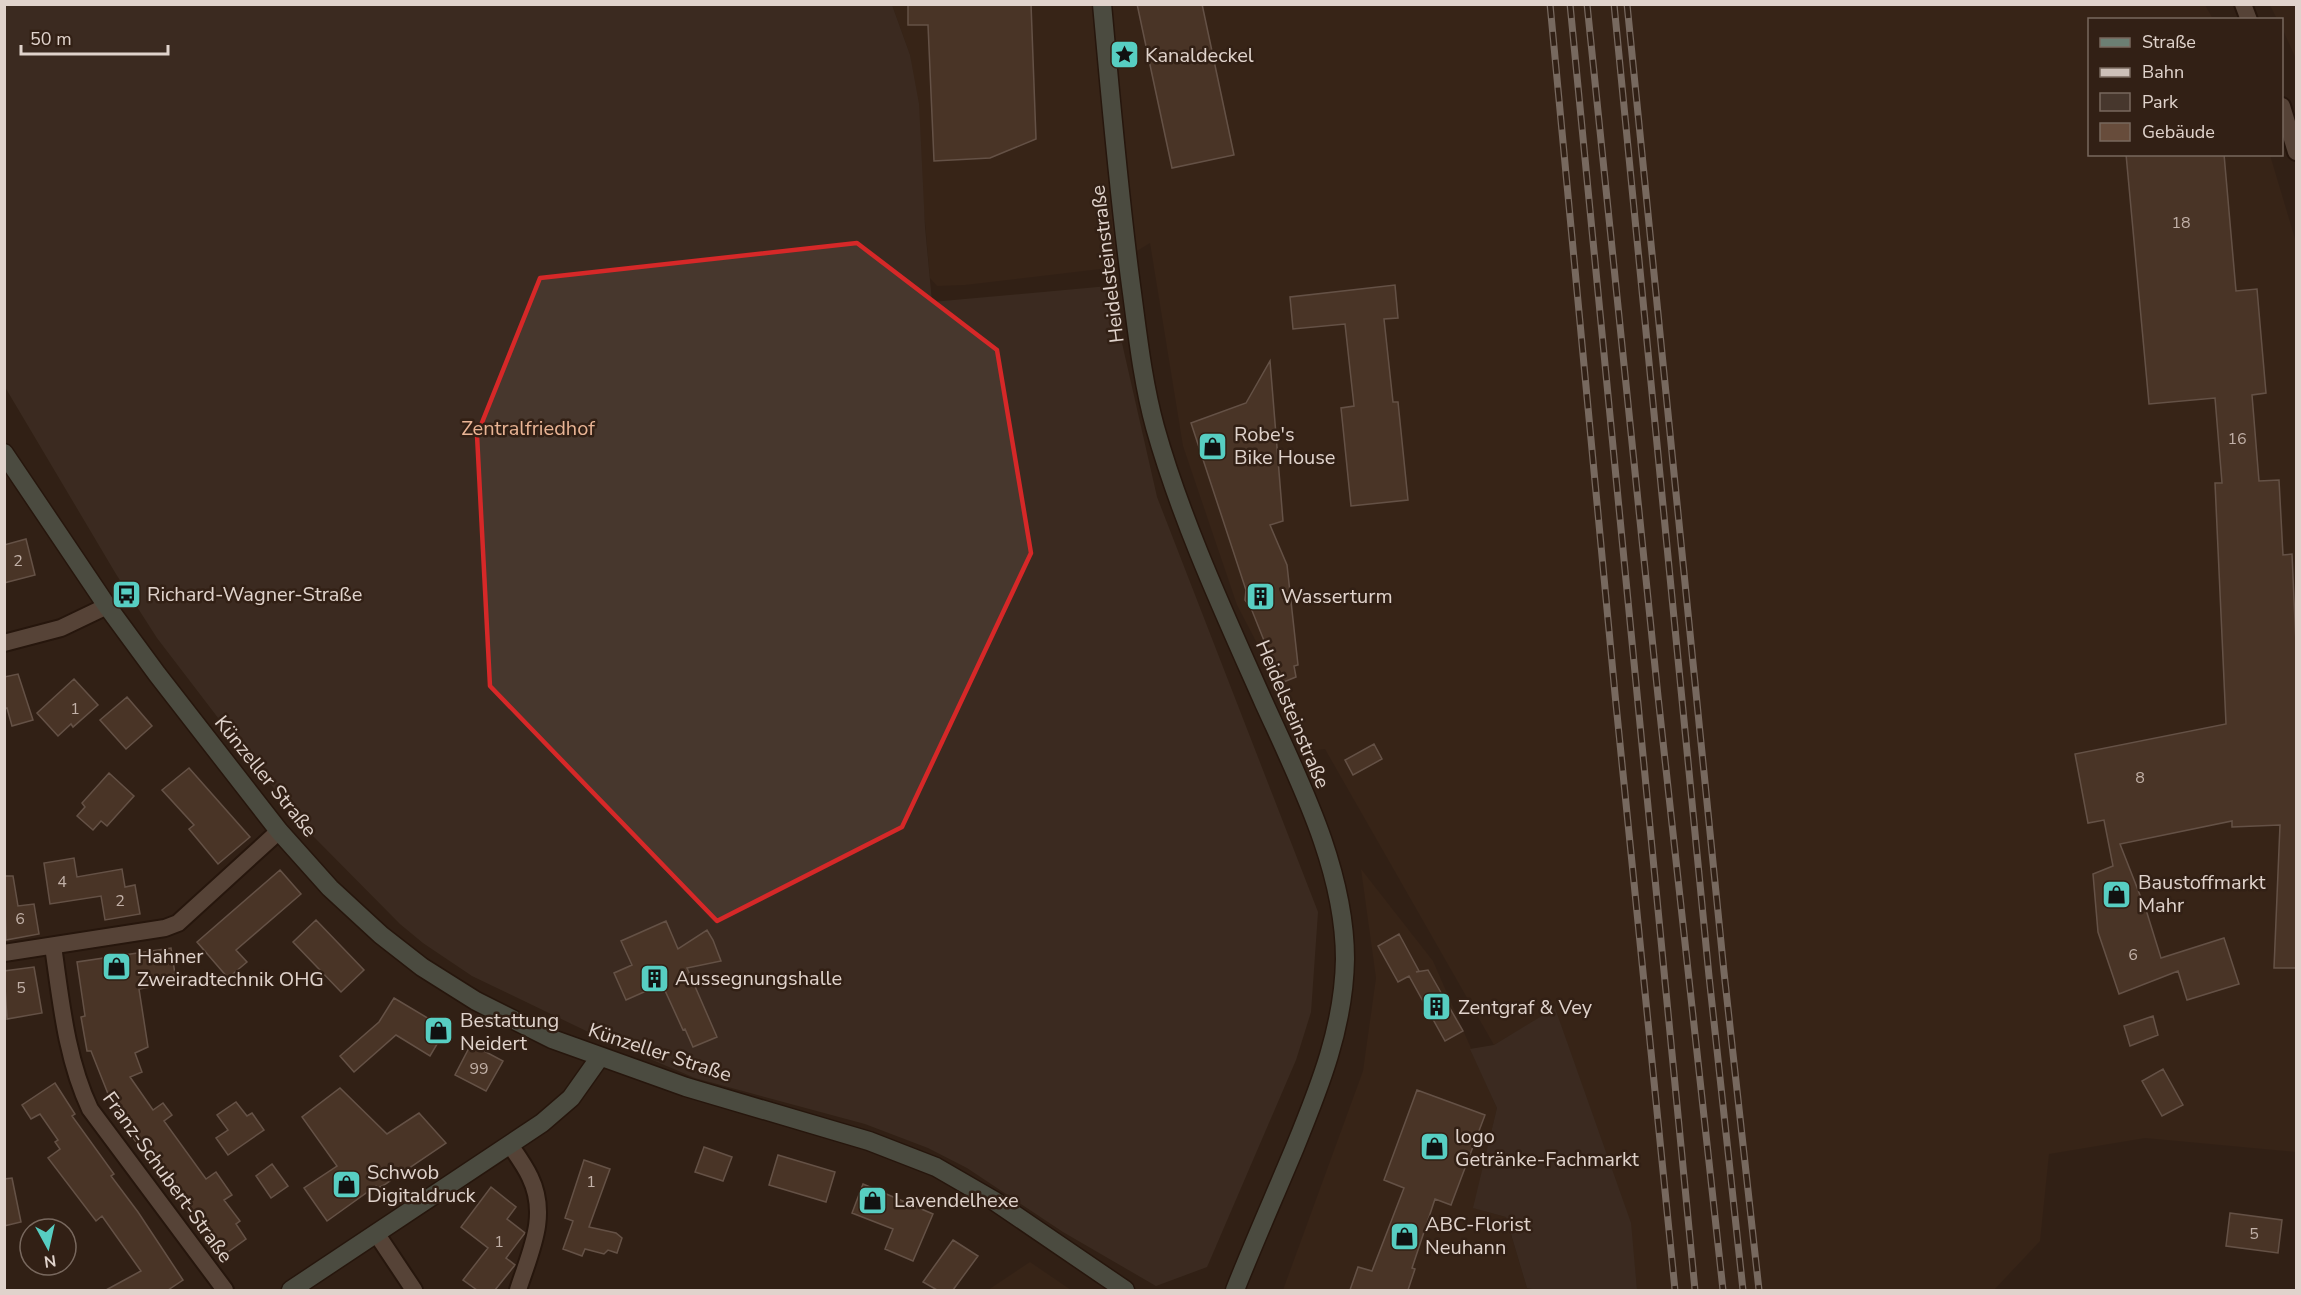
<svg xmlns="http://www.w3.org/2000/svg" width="2301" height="1295" font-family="'Nunito Sans',sans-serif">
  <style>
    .built { fill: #3e281a }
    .green { fill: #47372d }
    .building { fill: #674c3b; stroke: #a38d80; stroke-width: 1.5 }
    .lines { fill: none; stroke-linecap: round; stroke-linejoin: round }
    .street-casing { stroke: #190902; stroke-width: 20 }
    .secondary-casing { stroke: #190902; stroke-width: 21 }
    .street { stroke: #836e61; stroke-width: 16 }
    .secondary { stroke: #6c7f73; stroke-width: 18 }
    .rail-casing { stroke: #cdc0b8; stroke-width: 7 }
    .rail { stroke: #322015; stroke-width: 4.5; stroke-dasharray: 14; stroke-linecap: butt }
    .marked { fill: none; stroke: #d62828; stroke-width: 4.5; stroke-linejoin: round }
    .labels { text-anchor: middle; stroke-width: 5; stroke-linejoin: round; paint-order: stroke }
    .number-label { font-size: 16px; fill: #c2b1a8 }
    .poi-label { font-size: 20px; fill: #e0d3cc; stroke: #322015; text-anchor: start }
    .street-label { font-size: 20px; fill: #e0d3cc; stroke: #322015 }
    .park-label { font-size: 20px; fill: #e9b494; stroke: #322015 }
  </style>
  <rect width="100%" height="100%" fill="#322015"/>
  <!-- built -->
  <path class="built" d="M892,5H2205L2213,19L2090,20V154L2270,155L2296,242V1152L2145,1138L2049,1154L2040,1241L1994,1290H1637L1630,1223L1555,1009L1494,1045L1325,749L1309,751L1282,691L1237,605L1183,446L1150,243L1109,268L965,285L937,286L930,278L910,55Z
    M2270,5H2296V59L2282,28V20L2277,19Z
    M1361,869L1433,961L1497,1108L1474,1208L1506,1217L1527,1288L1538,1290H1283L1363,1071L1376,978Z
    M1030,1262L1071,1290H988Z"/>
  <!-- green -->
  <path class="green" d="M5,5H892L910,55L919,104L925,227L932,302L1109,286L1157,497L1318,912L1311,1012L1296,1060L1207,1267L1156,1286L1063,1232L967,1168L928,1148L865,1124L695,1078L603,1039L472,976L423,943L400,924L311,834L235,740L157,638L116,574L5,387Z
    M1555,1008L1631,1223L1637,1290H1538L1527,1288L1506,1217L1473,1208L1497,1108L1470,1049L1494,1045Z"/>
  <!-- building -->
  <path class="building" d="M908,4H1031L1036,139L990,158L934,161L928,25H908Z
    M1137,4H1202L1234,155L1172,168Z
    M2126,154H2224L2236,291L2257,289L2266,393L2252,395L2259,481L2279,480L2283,555L2292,554L2296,643V968H2274L2280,825L2232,827V821L2120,844L2147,913L2161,958L2224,938L2239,984L2187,1000L2178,971L2119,994L2098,932L2093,874L2113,866L2104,820L2088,823L2075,754L2226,724L2215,483H2222L2215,398L2149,404Z
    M1395,285L1398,318L1384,319L1393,402H1398L1408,500L1351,506L1341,408L1354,406L1345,324L1293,329L1290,297Z
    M1270,361L1283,521L1270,525L1287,565L1298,665L1294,666L1296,677L1281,683L1251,608L1245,600L1246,590L1191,423L1246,403Z
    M26,539L35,575L4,583V545Z
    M18,674L33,720L12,726L7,708L4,709V677Z
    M74,679L98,705L73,727L71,724L58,736L37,713Z
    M127,697L152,726L126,749L100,720Z
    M1374,744L1382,759L1353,775L1345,760Z
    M189,768L250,837L218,864L189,829L194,825L162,790Z
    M109,773L134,796L107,826L101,821L93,830L77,816L85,807L82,803Z
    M74,858L77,877L122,869L125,887L135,885L140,914L105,920L101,896L50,904L44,863Z
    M280,870L301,894L236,950L247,962L228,978L197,942Z
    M4,876H13L18,906L34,904L39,934L6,940Z
    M316,920L364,970L341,992L293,942Z
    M666,921L678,949L707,930L713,940L721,961L687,968L717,1037L693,1047L685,1029L683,1030L662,984L626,1000L614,973L632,965L621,941Z
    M1399,934L1419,971L1416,972L1428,970L1463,1031L1445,1041L1409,976L1398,982L1378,946Z
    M171,948L175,974L150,979L151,987L139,989L148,1047L135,1053L142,1072L130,1077L153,1110L163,1103L172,1115L164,1121L206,1179L216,1172L232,1195L224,1200L240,1221L236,1224L246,1239L221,1257L179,1199L181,1197L142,1143L139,1146L116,1114L91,1051H87L81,1017L85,1016L77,962Z
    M34,967L42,1013L7,1019L4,971Z
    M394,998L446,1029L430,1056L396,1035L354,1072L340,1056L379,1022Z
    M2153,1016L2158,1035L2130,1046L2124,1026Z
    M471,1044L503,1061L486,1091L455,1075Z
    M2163,1069L2183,1105L2162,1116L2142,1081Z
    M55,1083L75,1114L72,1116L114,1174L111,1176L138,1212L183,1280L168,1290H106L141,1271L102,1216L96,1221L48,1158L60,1149L55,1142L58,1140L40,1114L31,1119L22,1105Z
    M340,1088L387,1134L419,1113L446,1143L384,1185L378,1188L376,1186L327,1221L304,1188L337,1166L302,1117Z
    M1417,1090L1485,1115L1451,1205L1435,1199L1412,1268L1415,1269L1408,1290H1350L1358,1267L1372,1271L1404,1188L1384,1180Z
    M236,1102L247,1116L252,1113L264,1130L228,1155L216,1138L228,1130L217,1115Z
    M704,1147L732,1157L723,1181L695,1172Z
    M778,1155L835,1172L826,1202L769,1185Z
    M584,1160L610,1169L589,1227L616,1233L622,1238L617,1253L608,1250L604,1254L585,1249L582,1256L563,1249L573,1221L565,1218Z
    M272,1164L288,1186L271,1198L256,1176Z
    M12,1178L21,1222L4,1226V1179Z
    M863,1184L933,1214L913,1261L885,1249L893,1229L852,1213Z
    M491,1187L516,1207L507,1219L525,1233L506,1258L515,1265L495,1290H477L463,1280L488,1248L461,1227Z
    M2230,1213L2282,1220L2278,1253L2226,1246Z
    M953,1240L978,1256L953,1290H937L923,1282Z"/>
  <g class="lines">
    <defs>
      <path id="street" d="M2243,4L2249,20
        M2282,106L2296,152
        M4,643L61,628L107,606
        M53,946C61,1001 66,1058 90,1109L225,1290
        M4,953L165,928L178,923L279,831
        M510,1145C517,1155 525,1166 530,1177C549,1216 530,1252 518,1290
        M376,1233L414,1290"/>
      <path id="secondary" d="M1102,4C1111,101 1119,198 1132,293C1138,338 1143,383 1155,427C1181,520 1225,615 1264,703C1300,782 1345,870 1345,959C1344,1026 1320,1086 1295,1147C1275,1195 1254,1242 1235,1290
        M4,453L107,606L157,674L279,831L330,888L381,935L422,967L476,1001L552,1039L686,1087L869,1141L936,1167L993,1200L1125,1290
        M291,1290L542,1123L571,1098L600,1057"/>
    </defs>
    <!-- street casing -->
    <use href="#street" class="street-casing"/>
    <!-- secondary casing -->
    <use href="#secondary" class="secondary-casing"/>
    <!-- street -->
    <use href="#street" class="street"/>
    <!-- secondary -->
    <use href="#secondary" class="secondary"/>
    <defs>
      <path id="rail" d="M1550,4L1615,694L1675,1290
        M1570,4L1695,1290
        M1587,4L1658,696L1723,1290
        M1614,4L1709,976L1743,1290
        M1627,4L1724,972L1759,1290"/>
    </defs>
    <!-- rail casing -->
    <use href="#rail" class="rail-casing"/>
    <!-- rail -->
    <use href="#rail" class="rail"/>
  </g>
  <!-- marked area -->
  <path d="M0 0H2301V1295H0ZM857,243L997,350L1031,553L902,827L717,921L490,686L477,435L540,278Z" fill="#322015" fill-opacity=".55" fill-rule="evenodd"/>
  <path class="marked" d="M857,243L997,350L1031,553L902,827L717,921L490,686L477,435L540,278Z"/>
  <!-- icons -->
  <defs>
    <symbol id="sight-square" viewBox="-11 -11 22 22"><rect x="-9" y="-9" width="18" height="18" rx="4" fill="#57cec2" stroke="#322015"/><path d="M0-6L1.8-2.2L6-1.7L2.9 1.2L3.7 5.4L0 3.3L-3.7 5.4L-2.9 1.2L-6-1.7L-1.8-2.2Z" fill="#111"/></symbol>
    <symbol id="shop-square" viewBox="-11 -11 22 22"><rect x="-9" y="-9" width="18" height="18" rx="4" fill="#57cec2" stroke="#322015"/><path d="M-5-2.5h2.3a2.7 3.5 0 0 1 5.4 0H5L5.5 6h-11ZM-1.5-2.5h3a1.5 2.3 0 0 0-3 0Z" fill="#111"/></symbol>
    <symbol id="bus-square" viewBox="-11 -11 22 22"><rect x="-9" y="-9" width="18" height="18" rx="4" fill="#57cec2" stroke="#322015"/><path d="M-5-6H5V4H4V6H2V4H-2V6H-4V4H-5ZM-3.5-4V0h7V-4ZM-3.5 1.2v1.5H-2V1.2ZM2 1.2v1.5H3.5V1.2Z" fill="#111"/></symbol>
    <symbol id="building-square" viewBox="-11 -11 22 22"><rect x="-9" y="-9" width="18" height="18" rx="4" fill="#57cec2" stroke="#322015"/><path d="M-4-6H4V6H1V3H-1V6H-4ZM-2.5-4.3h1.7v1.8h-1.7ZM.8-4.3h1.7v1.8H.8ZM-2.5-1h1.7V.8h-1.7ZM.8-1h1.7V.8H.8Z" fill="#111"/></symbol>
  </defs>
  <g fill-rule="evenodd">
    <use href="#sight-square" x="1108" y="38" width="33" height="33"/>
    <use href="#shop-square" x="1196" y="430" width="33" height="33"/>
    <use href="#bus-square" x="110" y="578" width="33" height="33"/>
    <use href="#building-square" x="1244" y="580" width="33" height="33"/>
    <use href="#shop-square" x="2100" y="878" width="33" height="33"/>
    <use href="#shop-square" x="100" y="950" width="33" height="33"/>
    <use href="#building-square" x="638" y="962" width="33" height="33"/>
    <use href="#building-square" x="1420" y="990" width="33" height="33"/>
    <use href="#shop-square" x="422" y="1014" width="33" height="33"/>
    <use href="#shop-square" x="1418" y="1130" width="33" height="33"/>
    <use href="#shop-square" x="330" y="1168" width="33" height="33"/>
    <use href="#shop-square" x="856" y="1184" width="33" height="33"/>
    <use href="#shop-square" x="1388" y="1220" width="33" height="33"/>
  </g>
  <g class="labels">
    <!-- number labels -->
    <g class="number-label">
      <text x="2181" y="228">18</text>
      <text x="2237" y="444">16</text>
      <text x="18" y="566">2</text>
      <text x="75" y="714">1</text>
      <text x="2140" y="783">8</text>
      <text x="62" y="887">4</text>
      <text x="120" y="906">2</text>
      <text x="20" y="924">6</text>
      <text x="2133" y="960">6</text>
      <text x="21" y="993">5</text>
      <text x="479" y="1074">99</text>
      <text x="591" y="1187">1</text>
      <text x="2254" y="1239">5</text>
      <text x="499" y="1247">1</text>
    </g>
    <!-- poi labels -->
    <g class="poi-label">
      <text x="1145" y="62">Kanaldeckel</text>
      <text x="1234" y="441">Robe's<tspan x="1234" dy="23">Bike House</tspan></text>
      <text x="147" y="601">Richard-Wagner-Straße</text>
      <text x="1281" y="603">Wasserturm</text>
      <text x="2138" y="889">Baustoffmarkt<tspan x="2138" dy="23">Mahr</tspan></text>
      <text x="137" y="963">Hahner<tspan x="137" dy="23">Zweiradtechnik OHG</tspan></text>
      <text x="675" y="985">Aussegnungshalle</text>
      <text x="1458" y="1014">Zentgraf &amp; Vey</text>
      <text x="460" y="1027">Bestattung<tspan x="460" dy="23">Neidert</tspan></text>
      <text x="1455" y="1143">logo<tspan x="1455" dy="23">Getränke-Fachmarkt</tspan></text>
      <text x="367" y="1179">Schwob<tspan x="367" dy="23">Digitaldruck</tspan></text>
      <text x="894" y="1207">Lavendelhexe</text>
      <text x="1425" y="1231">ABC-Florist<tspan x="1425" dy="23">Neuhann</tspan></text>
    </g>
    <!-- street labels -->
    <g class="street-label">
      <text transform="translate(1107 264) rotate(-97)" y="7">Heidelsteinstraße</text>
      <text transform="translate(1293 714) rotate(67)" y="7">Heidelsteinstraße</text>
      <text transform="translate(266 776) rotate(51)" y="7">Künzeller Straße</text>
      <text transform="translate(660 1052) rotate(18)" y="7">Künzeller Straße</text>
      <text transform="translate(168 1177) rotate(54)" y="7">Franz-Schubert-Straße</text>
    </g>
    <!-- park labels -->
    <g class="park-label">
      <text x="528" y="435">Zentralfriedhof</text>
    </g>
  </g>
  <!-- border -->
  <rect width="2301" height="1295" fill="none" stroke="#e0d3cc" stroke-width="12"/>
  <!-- legend -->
  <rect x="2088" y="18" width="195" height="138" fill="#322015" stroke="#78685e" stroke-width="1.5"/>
  <rect x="2100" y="38" width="30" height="9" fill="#6c7f73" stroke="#78685e" stroke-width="1.5"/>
  <text x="2142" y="48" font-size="18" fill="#e0d3cc">Straße</text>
  <rect x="2100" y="68" width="30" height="9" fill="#cdc0b8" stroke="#78685e" stroke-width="1.5"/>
  <text x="2142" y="78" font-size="18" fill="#e0d3cc">Bahn</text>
  <rect x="2100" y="93" width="30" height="18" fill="#47372d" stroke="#78685e" stroke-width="1.5"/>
  <text x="2142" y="108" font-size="18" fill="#e0d3cc">Park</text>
  <rect x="2100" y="123" width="30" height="18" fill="#674c3b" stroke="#78685e" stroke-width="1.5"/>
  <text x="2142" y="138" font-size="18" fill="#e0d3cc">Gebäude</text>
  <!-- north arrow -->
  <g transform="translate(48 1247) rotate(172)"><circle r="28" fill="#322015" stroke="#78685e" stroke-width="1.5"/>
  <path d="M0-4.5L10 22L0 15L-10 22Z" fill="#57cec2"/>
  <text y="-9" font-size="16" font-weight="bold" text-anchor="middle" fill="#e0d3cc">N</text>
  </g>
  <!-- scale -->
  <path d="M21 45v9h147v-9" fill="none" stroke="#e0d3cc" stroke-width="3"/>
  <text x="30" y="45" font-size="18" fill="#e0d3cc" stroke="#322015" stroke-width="4.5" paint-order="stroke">50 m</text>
</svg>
